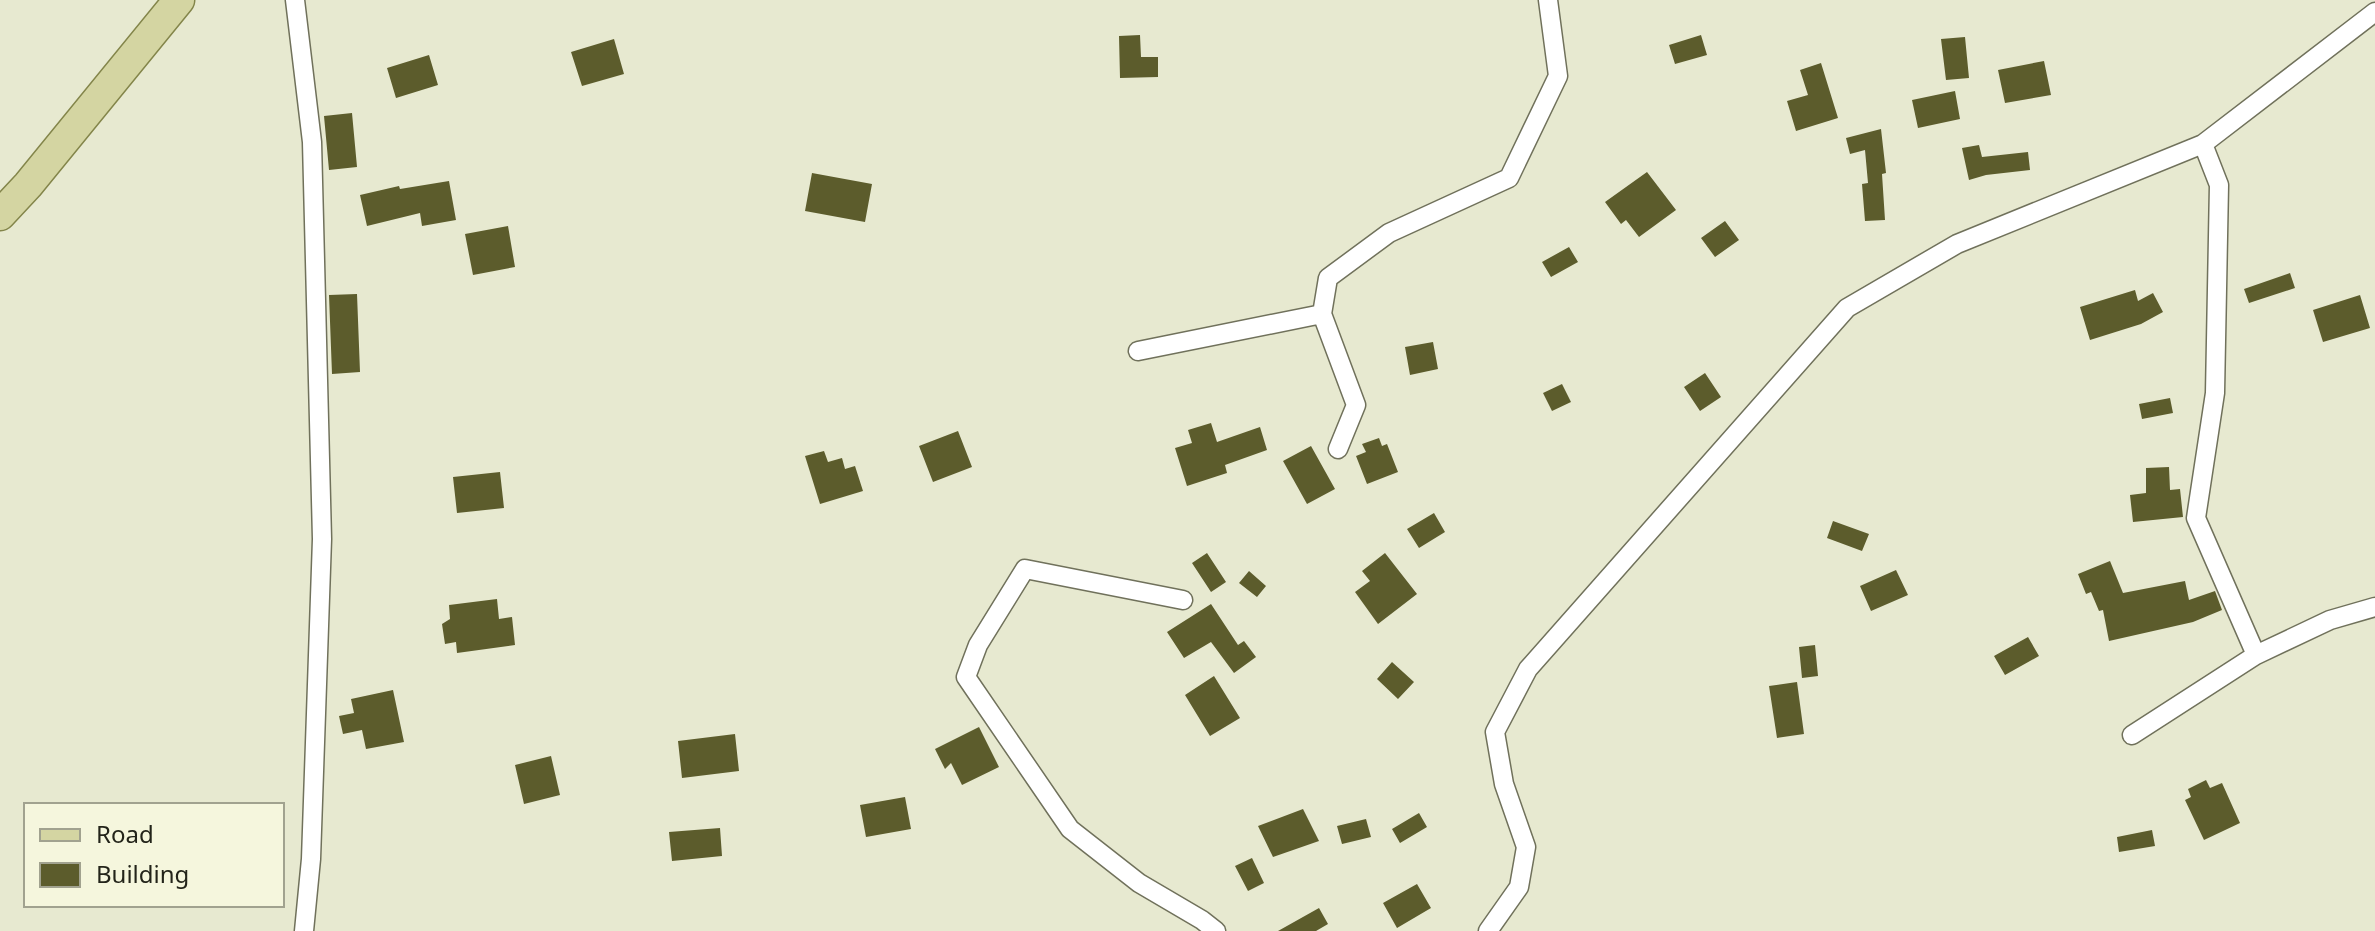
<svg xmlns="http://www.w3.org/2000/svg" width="2375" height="931" font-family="'Noto Sans',sans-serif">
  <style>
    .building { fill: #5c5c2c }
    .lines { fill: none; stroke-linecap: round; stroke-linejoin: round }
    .minor-casing { stroke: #70715b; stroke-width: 21 }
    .primary-casing { stroke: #83854a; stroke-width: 33 }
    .minor { stroke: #fff; stroke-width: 18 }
    .primary { stroke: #d4d5a2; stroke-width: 30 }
  </style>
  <rect width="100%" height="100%" fill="#e7e9d0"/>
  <!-- building -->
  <path class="building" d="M1140,35L1141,57H1158V77L1120,78L1119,36Z
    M1701,35L1707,55L1675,64L1669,45Z
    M1965,37L1969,78L1946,80L1941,39Z
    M614,39L624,74L582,86L571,52Z
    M429,55L438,85L396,98L387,68Z
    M2044,61L2051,95L2005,103L1998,70Z
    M1821,63L1838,118L1796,131L1787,101L1808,95L1800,70Z
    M1955,91L1960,119L1918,128L1912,100Z
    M352,113L357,167L329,170L324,116Z
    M1881,129L1886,173L1882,174L1885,220L1865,221L1862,184L1868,183L1865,150L1850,154L1846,138Z
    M1979,145L1982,157L2028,152L2030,170L1986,175L1969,180L1962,148Z
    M1647,172L1676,210L1639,237L1626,220L1621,224L1605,202Z
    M812,173L872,184L865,222L805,211Z
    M449,181L456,220L422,226L420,213L367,226L360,195L399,186L400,189Z
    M1725,221L1739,240L1715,257L1701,238Z
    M508,226L515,267L473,275L465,234Z
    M1569,247L1578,262L1551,277L1542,262Z
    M2290,273L2295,288L2249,303L2244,289Z
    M2135,290L2138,301L2153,293L2163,312L2141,324L2090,340L2080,307Z
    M357,294L360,372L332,374L329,295Z
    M2360,295L2370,328L2323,342L2313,310Z
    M1433,342L1438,369L1410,375L1405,347Z
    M1705,373L1721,397L1700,411L1684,387Z
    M1562,384L1571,402L1552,411L1543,393Z
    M2170,398L2173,413L2142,419L2139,404Z
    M1211,423L1217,442L1260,427L1267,450L1225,465L1227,473L1187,486L1175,448L1192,443L1188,430Z
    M958,431L972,467L933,482L919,446Z
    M1379,438L1382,446L1387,444L1398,472L1367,484L1356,456L1366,452L1362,444Z
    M1311,446L1335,489L1307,504L1283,461Z
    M824,451L828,462L842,458L845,469L855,466L863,491L820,504L805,456Z
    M2169,467L2170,490L2180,489L2183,517L2133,522L2130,495L2146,493V468Z
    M500,472L504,508L457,513L453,477Z
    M1434,513L1445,532L1419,548L1407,529Z
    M1833,521L1869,534L1862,551L1827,538Z
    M1207,553L1226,582L1211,592L1192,563Z
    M1385,553L1417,594L1378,624L1355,592L1370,581L1362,571Z
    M2110,561L2123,593L2185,581L2189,600L2215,591L2222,610L2193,622L2109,641L2103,610L2099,611L2091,592L2086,594L2078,574Z
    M1896,570L1908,595L1871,611L1860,586Z
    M1249,571L1266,586L1257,597L1239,583Z
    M497,599L499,619L512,617L515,645L457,653L456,642L445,644L442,624L450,619L449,605Z
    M1211,604L1238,645L1244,641L1256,657L1234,673L1211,642L1184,658L1167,632Z
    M2028,637L2039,656L2005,675L1994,656Z
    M1815,645L1818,676L1802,678L1799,647Z
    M1392,662L1414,682L1398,699L1377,679Z
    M1214,676L1240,718L1210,736L1185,695Z
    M1797,682L1804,734L1777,738L1769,686Z
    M393,690L404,742L366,749L362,730L343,734L339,716L354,713L351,699Z
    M979,727L999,767L962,785L951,763L945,769L935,749Z
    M735,734L739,771L682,778L678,741Z
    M551,756L560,795L524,804L515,765Z
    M2206,780L2210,788L2222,783L2240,823L2204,840L2185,800L2191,797L2188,789Z
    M905,797L911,829L866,837L860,805Z
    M1303,809L1319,841L1273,857L1258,826Z
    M1419,813L1427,827L1400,843L1392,829Z
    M1366,819L1371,837L1342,844L1337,826Z
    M720,828L722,856L672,861L669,832Z
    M2152,830L2155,846L2119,852L2117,837Z
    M1252,858L1264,883L1248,891L1235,866Z
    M1417,884L1431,908L1397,928L1383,903Z
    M1319,908L1328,924L1316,931H1278Z"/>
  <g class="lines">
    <defs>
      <path id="minor" d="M295,0L312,142L322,539L311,859L304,931
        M2203,144L2219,185L2215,393L2196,518L2256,655
        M1322,314L1328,278L1389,233L1509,178L1558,76L1548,0
        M1138,351L1322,314L1356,405L1338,449
        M1183,600L1025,569L978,645L966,677L1070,829L1139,883L1202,920L1216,931
        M2132,735L2256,655L2330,620L2375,607
        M1488,931L1519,887L1526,847L1504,784L1495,732L1528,669L1847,308L1957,244L2203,144L2375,12"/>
      <path id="primary" d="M0,215L28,185L179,0"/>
    </defs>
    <!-- minor casing -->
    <use href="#minor" class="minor-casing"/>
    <!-- primary casing -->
    <use href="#primary" class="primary-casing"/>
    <!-- minor -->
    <use href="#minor" class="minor"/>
    <!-- primary -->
    <use href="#primary" class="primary"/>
  </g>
  <!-- legend -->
  <rect x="24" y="803" width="260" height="104" fill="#f5f6dd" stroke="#a1a28f" stroke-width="2"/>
  <rect x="40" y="829" width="40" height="12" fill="#d4d5a2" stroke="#a1a28f" stroke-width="2"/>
  <text x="96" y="843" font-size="24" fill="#23241a">Road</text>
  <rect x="40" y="863" width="40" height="24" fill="#5c5c2c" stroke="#a1a28f" stroke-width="2"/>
  <text x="96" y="883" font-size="24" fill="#23241a">Building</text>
</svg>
